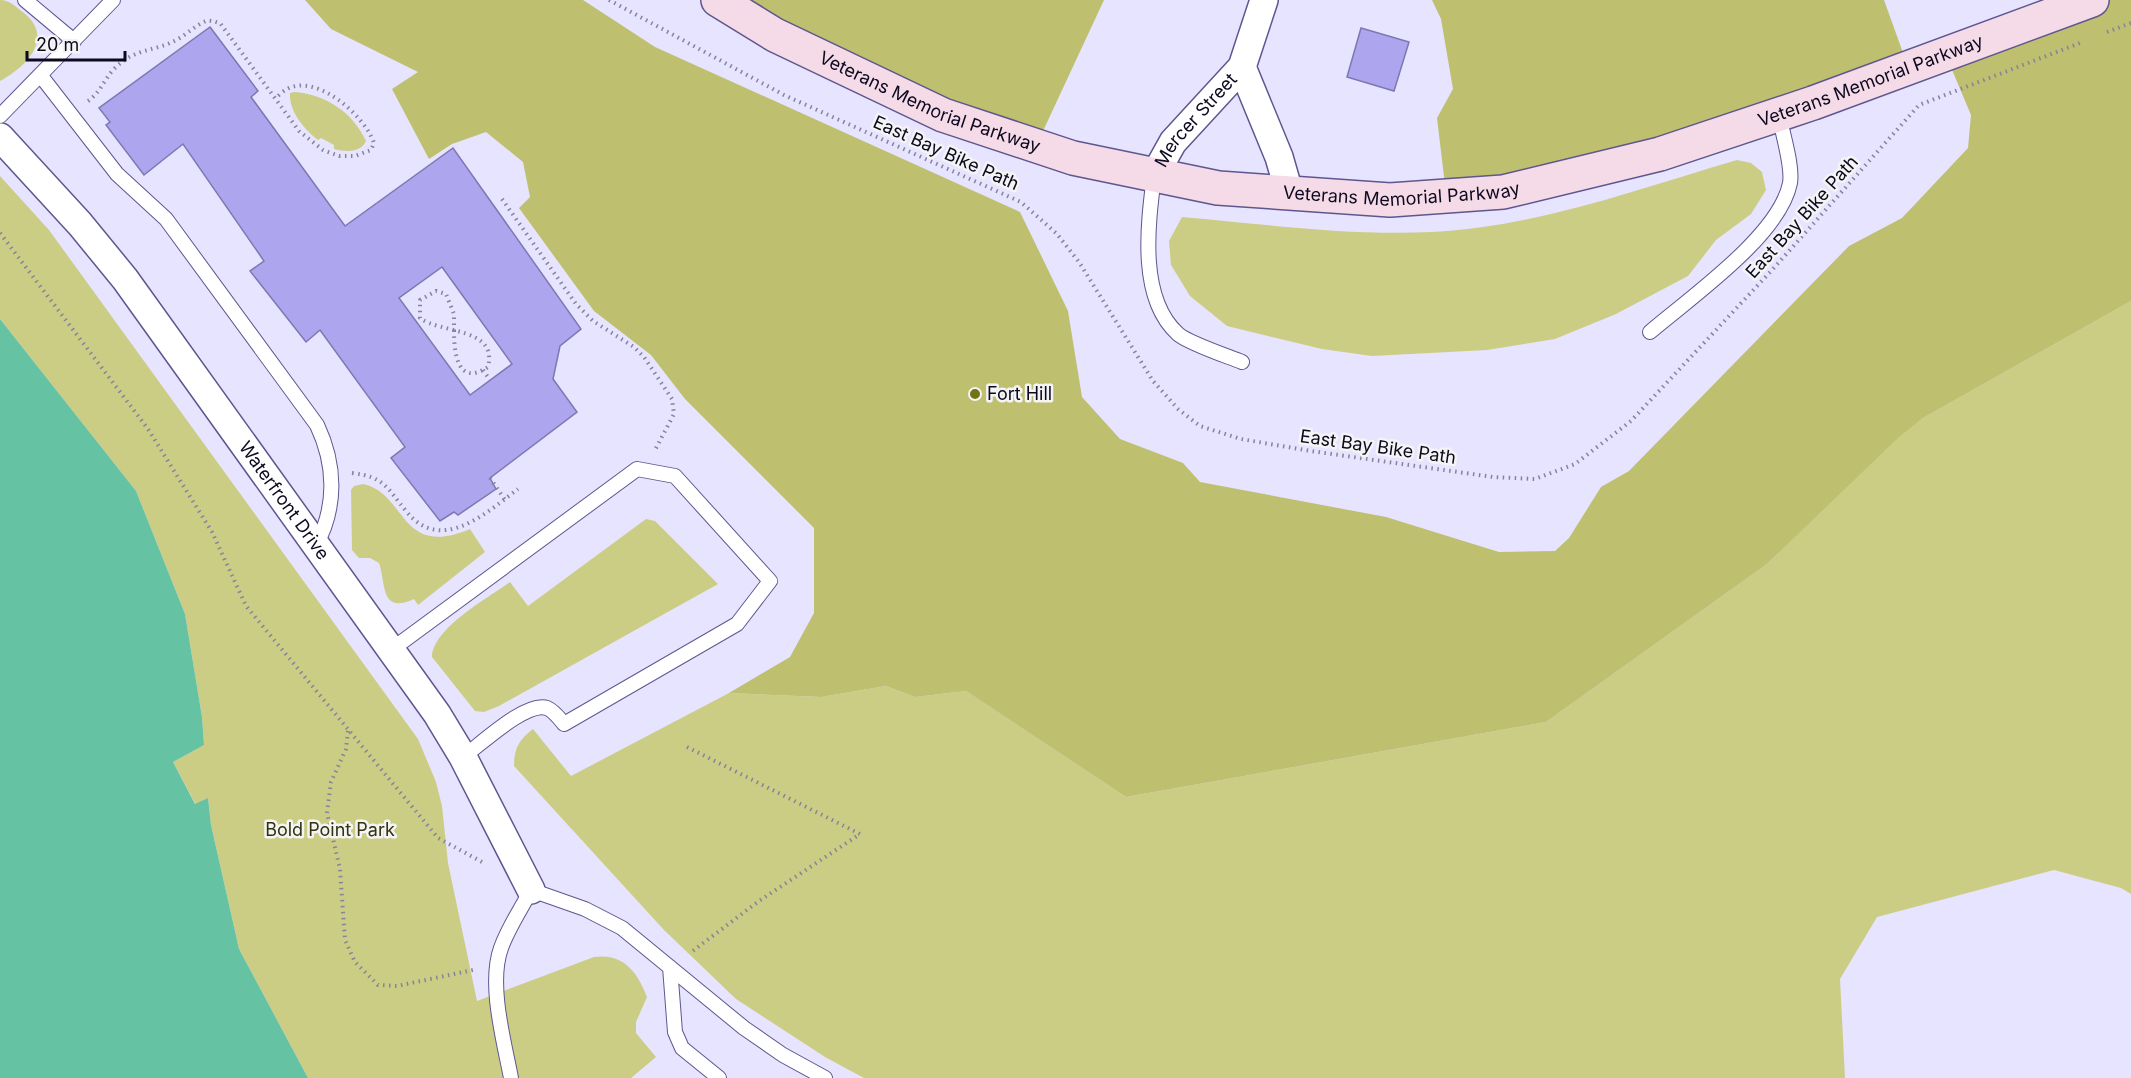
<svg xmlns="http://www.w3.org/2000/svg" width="2131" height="1078" font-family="Inter,sans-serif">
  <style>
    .green { fill: #cccd85 }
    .forest { fill: #bfbf70 }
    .water { fill: #65c2a2 }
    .building { fill: #ada5ed; stroke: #7d77b2; stroke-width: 1.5; fill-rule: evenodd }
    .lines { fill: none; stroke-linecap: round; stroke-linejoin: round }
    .service-casing { stroke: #5e568f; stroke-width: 16 }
    .minor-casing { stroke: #5e568f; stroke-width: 30 }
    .secondary-casing { stroke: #5e568f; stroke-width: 36 }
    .path { stroke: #86839b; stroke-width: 4; stroke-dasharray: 1.5 4.5; stroke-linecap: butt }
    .service { stroke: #fff; stroke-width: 14 }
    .minor { stroke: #fff; stroke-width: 27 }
    .secondary { stroke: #f5dae8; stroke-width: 33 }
    .poi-dot { fill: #747216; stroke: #f4f4f4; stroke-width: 2 }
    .labels { text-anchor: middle; stroke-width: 5; stroke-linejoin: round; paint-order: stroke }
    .street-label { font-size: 18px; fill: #0c081e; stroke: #f4f4f4 }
    .poi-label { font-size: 18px; fill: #0c081e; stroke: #f4f4f4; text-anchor: start }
    .park-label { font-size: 18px; fill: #32320f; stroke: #f4f4f4 }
  </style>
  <rect width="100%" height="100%" fill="#e6e4fe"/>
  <!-- green -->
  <path class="green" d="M0,0C10,0 16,7 24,13C55,38 26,67 0,81Z
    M294,92C325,94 353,112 366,141C361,153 345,152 334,149V145L321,138L318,140C304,129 289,112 290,93Z
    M1737,160L1751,163L1762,172L1766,190L1751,214L1716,240L1688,276L1616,314L1555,339L1487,350L1372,356L1322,349L1227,326L1190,296L1171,265L1169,241L1182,217C1264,224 1349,236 1432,232C1536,227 1638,189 1737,160Z
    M0,176L49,230L418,739L436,782L442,806L448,863L477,1001L594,957C623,953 637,971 647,997L636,1022V1033L656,1057L631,1078H308L239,949L211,825L208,798L196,805L173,762L204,745L202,717L185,614L136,491L0,319Z
    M2131,301V894L2121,888L2054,870L1877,917L1840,979L1845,1078H864L825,1057L736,999L664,930L514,766C514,748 519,740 533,729L571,776L729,693L821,697L886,686L915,697L966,691L1126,797L1546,722L1767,564L1899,436L1923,418Z
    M363,484C407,493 399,559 470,529L485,552L418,605L414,599C380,615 386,583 379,563L370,558H359L352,550L351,490L354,486Z
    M646,519L655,521L718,584L499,706L484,712L475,711L432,657C433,628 488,598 510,582L528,606Z"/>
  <!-- forest -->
  <path class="forest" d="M305,0H583L655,47L1020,212L1068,311L1082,397L1120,439L1183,463L1200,482L1386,517L1499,552L1555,551L1569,538L1601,487L1629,471L1849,246L1902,218L1968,148L1971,115L1945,53L2087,0H2131V301L1923,418L1899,437L1767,564L1546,722L1126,797L966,691L915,697L886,686L821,697L729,693L790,657L814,613V528L685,399L651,355L594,311L519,208L530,197L523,162L486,132L452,144L429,159L392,89L418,72L331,29Z
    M746,0H1104L1043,131L974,122Z
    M1432,0H1884L1907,64L1807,105L1454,187L1445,185L1437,118L1453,89L1441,19Z"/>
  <!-- water -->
  <path class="water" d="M0,319L136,491L185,614L202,717L204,745L173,762L195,804L208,798L211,825L239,949L308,1078H0Z"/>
  <!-- building -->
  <path class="building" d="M210,27L258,91L251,97L345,226L453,148L581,329L560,346L553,379L577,412L490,478L496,489L458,515L454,512L440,521L391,458L405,447L320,330L306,342L250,271L264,261L183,144L144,175L106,125L110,122L99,108ZM442,267L512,364L470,395L399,298Z
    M1361,28L1409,42L1394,91L1347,77Z"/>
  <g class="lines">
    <defs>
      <path id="service" d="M25,0L74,41
        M41,76L117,174L166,219L317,425C336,465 337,508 315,547
        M0,116L113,0
        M1154,176C1148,224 1138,298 1178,334C1188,343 1227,356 1242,362
        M1650,332C1691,297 1780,235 1790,183C1793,166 1782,132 1779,115
        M391,650L637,469L675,476L770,581L737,624L564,724C560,719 554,711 547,708C526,701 480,745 463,757
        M670,967L675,1032L682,1048L719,1078
        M511,1078C504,1041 488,984 501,948C508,928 521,909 531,890L585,909L622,928L744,1028L783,1055L825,1078"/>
      <g id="minor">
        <path d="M1242,67L1279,157L1290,195"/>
        <path id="s1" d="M0,137L80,224L125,279L437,714L463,757L531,890"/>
        <path id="s2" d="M1154,176L1173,142L1242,67L1264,0"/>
      </g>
      <g id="secondary">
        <path id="s3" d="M718,0L775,35L943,115L1073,158L1218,188L1390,200L1503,192L1660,154L1813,103L2092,0"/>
      </g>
    </defs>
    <!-- service casing -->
    <use href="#service" class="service-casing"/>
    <!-- minor casing -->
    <use href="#minor" class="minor-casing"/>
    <!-- secondary casing -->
    <use href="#secondary" class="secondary-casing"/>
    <!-- path -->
    <path class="path" d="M609,0L784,95L1021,202L1057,234L1079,262L1153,381L1178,409L1200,426L1241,439L1311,451L1493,477L1535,479L1575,464L1631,421L1773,269L1919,105L2080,43
      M2107,32L2131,23
      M88,101C101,92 104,79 115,68C136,47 156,52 178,39C187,34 196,25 206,21C211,20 215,22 220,23L299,131L323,150L339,156H355L371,150L374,143C365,116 317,73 287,89C283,91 279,95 276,98
      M502,199L576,304L593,321L634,347L644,357L672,399L674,414L655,450
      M0,233L148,429L212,532L246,606L438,838L482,862
      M454,331V314L446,294L436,291L420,300V318C441,334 498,327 488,367C458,387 454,354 454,331
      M483,370L490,380
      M352,473C385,477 387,488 406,511C441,555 486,513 518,489
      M490,478L505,500
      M348,731L346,749L331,782L327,813L340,869L345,940L355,962L378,985L397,986L473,970
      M687,747L860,834L759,901L690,953"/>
    <!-- service -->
    <use href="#service" class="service"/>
    <!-- minor -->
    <use href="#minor" class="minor"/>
    <!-- secondary -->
    <use href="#secondary" class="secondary"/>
  </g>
  <!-- markers -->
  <circle class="poi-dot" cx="975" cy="394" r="6"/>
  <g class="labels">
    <!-- street labels -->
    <g class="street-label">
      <text dy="6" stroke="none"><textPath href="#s3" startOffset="1208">Veterans Memorial Parkway</textPath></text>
      <text dy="6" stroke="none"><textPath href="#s3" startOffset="236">Veterans Memorial Parkway</textPath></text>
      <text dy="6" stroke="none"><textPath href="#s2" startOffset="70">Mercer Street</textPath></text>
      <text transform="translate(946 153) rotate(24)" y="6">East Bay Bike Path</text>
      <text dy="6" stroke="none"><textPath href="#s3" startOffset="722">Veterans Memorial Parkway</textPath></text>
      <text transform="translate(1802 217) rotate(-48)" y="6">East Bay Bike Path</text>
      <text transform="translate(1378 447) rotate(8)" y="6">East Bay Bike Path</text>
      <text dy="6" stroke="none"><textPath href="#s1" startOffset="462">Waterfront Drive</textPath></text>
    </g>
    <!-- poi labels -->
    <g class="poi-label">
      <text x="987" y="400">Fort Hill</text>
    </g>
    <!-- park labels -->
    <g class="park-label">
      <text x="330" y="836">Bold Point Park</text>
    </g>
  </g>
  <!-- scale -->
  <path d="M27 51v9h98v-9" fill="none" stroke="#0c081e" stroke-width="3"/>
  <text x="36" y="51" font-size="18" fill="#0c081e" stroke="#f4f4f4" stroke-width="4.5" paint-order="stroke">20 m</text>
</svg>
